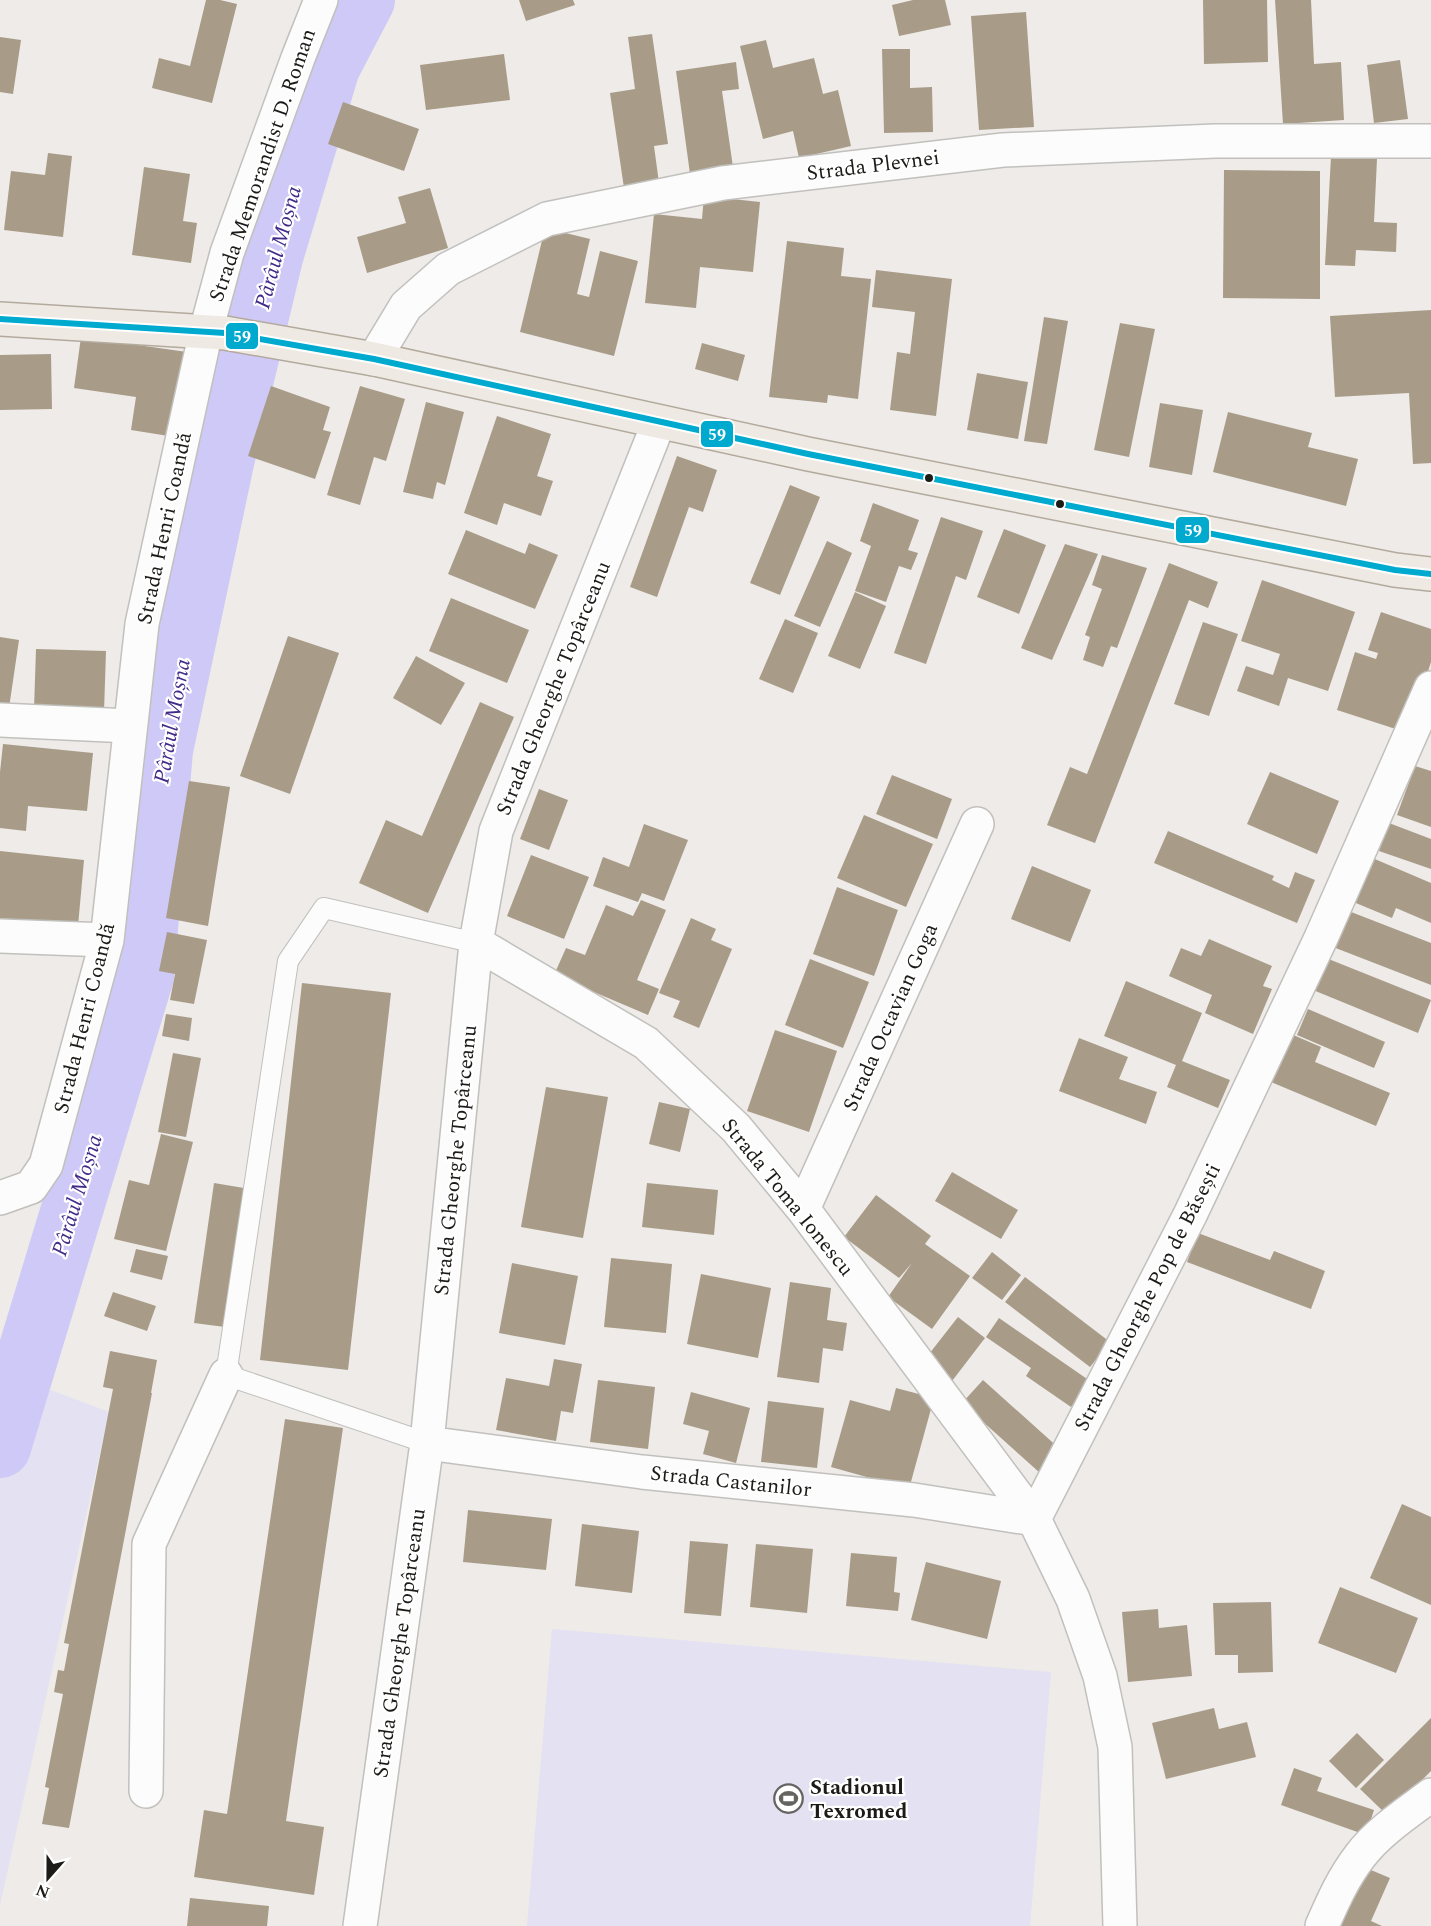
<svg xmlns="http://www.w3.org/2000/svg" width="1431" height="1926" font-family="Spectral,serif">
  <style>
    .green { fill: #e4e1f2 }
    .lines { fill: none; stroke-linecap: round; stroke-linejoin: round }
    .river { stroke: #cec9f7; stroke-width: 62 }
    .building { fill: #a89c88 }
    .service-casing { stroke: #c1c0bd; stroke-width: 22 }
    .minor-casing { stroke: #c1c0bd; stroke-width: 36 }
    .primary-casing { stroke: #b3aa9d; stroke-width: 36 }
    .service { stroke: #fcfcfc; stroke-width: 20 }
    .minor { stroke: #fcfcfc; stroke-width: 33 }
    .primary { stroke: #efe9e3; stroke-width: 33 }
    .bus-1-casing { stroke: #fff; stroke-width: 10 }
    .bus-1 { stroke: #00a9ce; stroke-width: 6 }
    .bus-dot { fill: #1c1b18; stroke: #fff; stroke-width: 2 }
    .labels { text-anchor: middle; stroke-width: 4.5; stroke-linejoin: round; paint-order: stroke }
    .street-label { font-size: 21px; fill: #1c1b18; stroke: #fff }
    .poi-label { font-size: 21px; font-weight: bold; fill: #1c1b18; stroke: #fff; text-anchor: start }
    .water-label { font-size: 22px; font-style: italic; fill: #422b89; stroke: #fff }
    .line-badge { stroke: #fff; stroke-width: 2 }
    .badge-label { font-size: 16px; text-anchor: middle; font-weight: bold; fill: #fff }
  </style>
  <rect width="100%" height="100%" fill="#eeebe8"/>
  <!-- green -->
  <path class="green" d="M0,1371L109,1412L0,1905V1464L16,1393L0,1446Z
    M552,1629L1051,1672L1030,1926H527Z"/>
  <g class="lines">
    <!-- river -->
    <path class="river" d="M0,1447L143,976L162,750L223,462L272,257L329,67L364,0"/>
  </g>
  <!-- building -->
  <path class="building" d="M206,0H220L237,4L212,103L152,88L159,58L190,66Z
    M519,0H573L575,5L526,21Z
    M913,0H945L951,25L899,36L892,5Z
    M1203,0H1267L1268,62L1204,64Z
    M1275,0H1311L1314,64L1341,62L1344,120L1283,124Z
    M1026,12L1034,127L979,130L971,16Z
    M652,34L668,144L654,146L659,183L624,188L610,93L635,89L628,37Z
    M0,37L21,40L13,94L0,92Z
    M766,40L773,68L814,58L823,94L838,90L851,146L799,158L793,131L763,139L740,46Z
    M882,49H910V88L932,87L933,132L884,133Z
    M504,54L510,100L426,110L420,65Z
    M1400,60L1408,119L1374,123L1367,65Z
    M736,62L739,89L722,91L733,167L690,174L676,71Z
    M343,102L419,129L404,171L328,144Z
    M48,153L72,156L63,237L4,230L11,171L45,175Z
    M1331,157L1377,159L1374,222L1397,223L1396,252L1356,250L1355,266L1325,265Z
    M144,167L190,174L183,221L197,223L191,263L132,255Z
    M1224,170L1320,171V299L1223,298Z
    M430,188L448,248L367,273L357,237L406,223L398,197Z
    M704,196L760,202L753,272L700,267L696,308L645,303L654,214L702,219Z
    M545,228L590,239L577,294L589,297L600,251L638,261L614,356L520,332Z
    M787,241L844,248L841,276L871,279L858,399L828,395L827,403L769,397Z
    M876,270L952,279L936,416L890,410L897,352L910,354L915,312L872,307Z
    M1431,310V463L1413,464L1409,393L1335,397L1330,316Z
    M1044,317L1068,321L1047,444L1024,441Z
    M1120,323L1155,329L1129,457L1094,450Z
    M81,337L187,352L175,437L131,430L136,397L74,388Z
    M702,343L745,355L738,381L695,369Z
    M51,354L52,409L0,410V355Z
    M977,373L1028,382L1018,439L967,430Z
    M271,386L330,407L323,430L331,432L315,479L248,456Z
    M360,386L405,399L386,461L374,457L360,505L327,495Z
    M426,402L464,412L445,485L437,482L433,499L403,492Z
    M1160,403L1203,410L1192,475L1149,467Z
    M1228,412L1312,433L1308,447L1358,459L1346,506L1213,472Z
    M497,416L551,434L537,476L553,481L541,516L504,503L497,525L464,513Z
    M677,456L717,470L703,512L689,507L657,597L630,587Z
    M790,485L820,497L780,595L750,583Z
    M873,503L919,520L908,550L918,553L911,570L899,566L886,602L855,591L871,546L860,541Z
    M941,517L983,531L966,580L956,576L926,664L894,653Z
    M1004,529L1046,545L1019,614L977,597Z
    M466,530L525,554L529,543L558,555L535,609L448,574Z
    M827,541L852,553L820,627L794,616Z
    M1065,544L1098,554L1052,660L1021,648Z
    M1102,555L1147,568L1117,648L1111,646L1103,667L1083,660L1090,637L1085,635L1102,589L1092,585Z
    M1169,563L1218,582L1208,608L1189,600L1095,843L1047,825L1070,767L1087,774Z
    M1262,580L1355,612L1328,691L1288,678L1279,706L1237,691L1246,666L1273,675L1280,654L1241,641Z
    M855,592L886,606L860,669L828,656Z
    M451,598L529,630L507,683L429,651Z
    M1381,612L1431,629V662L1408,733L1337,710L1355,652L1376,659L1378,653L1368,650Z
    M785,619L818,633L793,693L759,679Z
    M1203,622L1238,634L1209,716L1174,704Z
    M288,636L339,653L290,794L240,776Z
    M0,637L19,640L9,708L0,706Z
    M36,649L106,651L104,712L34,709Z
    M416,656L465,683L441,725L393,698Z
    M480,702L514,717L428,913L359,883L386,820L422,836Z
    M3,744L93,753L87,811L28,806L26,831L0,828V772Z
    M1415,766L1431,771V827L1397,815Z
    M1270,772L1339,801L1317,854L1247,824Z
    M892,775L952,799L937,839L876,814Z
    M189,781L230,787L208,926L166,918Z
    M539,789L568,800L549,850L520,839Z
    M864,815L933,844L906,907L837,878Z
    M1389,823L1431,839V869L1379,851Z
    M644,824L688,840L664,901L642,893L638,902L593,886L603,857L629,867Z
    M1168,831L1274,876L1272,880L1289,888L1295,872L1315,880L1297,923L1154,863Z
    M0,851L84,860L78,926L0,918Z
    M531,855L589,877L564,939L507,916Z
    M1370,857L1431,883V923L1396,908L1392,918L1351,901Z
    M1032,866L1091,890L1070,942L1011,919Z
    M837,887L898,910L874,976L813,954Z
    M641,900L666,910L637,980L659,989L648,1015L554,975L566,948L585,955L606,905L633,916Z
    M1346,910L1431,943V985L1333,947Z
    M691,918L716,929L711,940L732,949L699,1028L673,1017L680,1001L659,993Z
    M167,932L207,940L194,1004L170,1000L175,974L159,971Z
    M1209,939L1272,966L1263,986L1272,989L1253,1034L1205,1013L1212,995L1169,976L1181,948L1201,956Z
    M1326,958L1431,1000L1418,1033L1313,990Z
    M810,959L869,982L843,1048L785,1025Z
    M1126,981L1202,1013L1182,1061L1230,1080L1218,1108L1167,1087L1176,1065L1104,1036Z
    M302,983L391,993L348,1370L260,1360Z
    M1308,1009L1385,1042L1374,1068L1297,1035Z
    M166,1014L192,1018L189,1041L162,1036Z
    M775,1030L837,1051L809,1132L747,1111Z
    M1291,1034L1321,1047L1315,1062L1390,1093L1376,1126L1271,1082Z
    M1079,1038L1128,1057L1119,1079L1157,1092L1146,1124L1059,1091Z
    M173,1053L201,1058L186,1137L158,1132Z
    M546,1087L608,1097L583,1238L521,1227Z
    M659,1102L690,1109L680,1152L649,1144Z
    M161,1134L193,1142L166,1251L114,1239L129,1180L149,1185Z
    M952,1172L1018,1210L1001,1239L935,1201Z
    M214,1183L244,1188L225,1327L194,1323Z
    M647,1183L718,1190L714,1235L642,1227Z
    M876,1195L931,1236L925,1244L970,1276L932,1329L888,1297L912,1263L899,1278L844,1237Z
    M1198,1233L1270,1260L1274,1251L1325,1271L1311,1309L1187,1262Z
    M136,1249L168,1256L162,1280L130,1272Z
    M992,1252L1021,1275L1002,1300L972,1278Z
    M611,1258L672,1264L666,1333L604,1327Z
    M512,1263L578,1276L565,1345L499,1333Z
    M701,1274L771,1288L758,1358L687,1344Z
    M1025,1277L1110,1342L1090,1367L1005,1302Z
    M790,1282L831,1288L827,1320L847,1323L843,1351L823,1348L819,1383L777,1377Z
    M113,1292L156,1306L147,1331L104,1316Z
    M958,1317L985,1338L949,1385L922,1363Z
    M999,1318L1090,1381L1071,1407L1026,1376L1031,1368L986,1337Z
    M110,1351L157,1360L151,1393H152L69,1828L42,1824L49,1788L45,1787L63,1694L54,1692L58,1670L64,1671L69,1644L64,1643L113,1389L103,1387Z
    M554,1359L582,1364L573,1413L561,1411L556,1441L496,1430L506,1378L549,1386Z
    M598,1380L655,1387L648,1449L590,1442Z
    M983,1380L1061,1450L1040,1473L962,1403Z
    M896,1388L934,1398L909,1489L831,1467L850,1400L890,1411Z
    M691,1392L750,1408L736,1463L703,1454L709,1431L683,1424Z
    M768,1401L824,1408L817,1468L761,1462Z
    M285,1419L343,1428L286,1821L324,1827L314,1895L194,1877L204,1810L227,1814Z
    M1402,1504L1431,1517V1605L1370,1578Z
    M468,1510L552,1519L546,1570L463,1562Z
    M582,1524L639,1531L632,1593L575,1586Z
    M690,1541L728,1544L721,1616L684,1613Z
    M756,1544L813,1549L807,1613L750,1607Z
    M851,1553L897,1557L894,1592L900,1593L898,1611L846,1606Z
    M926,1562L1001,1581L987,1639L911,1620Z
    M1340,1587L1418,1618L1396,1673L1318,1643Z
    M1271,1602L1273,1672L1238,1673V1655H1215L1213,1603Z
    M1158,1609L1159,1628L1187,1625L1192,1676L1128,1682L1122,1612Z
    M1214,1708L1219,1729L1247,1722L1256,1757L1166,1779L1152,1723Z
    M1431,1718V1771L1387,1815L1360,1789Z
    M1357,1733L1384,1760L1356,1788L1329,1761Z
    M1294,1768L1322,1778L1317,1791L1374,1810L1366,1835L1281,1805Z
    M1359,1865L1390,1878L1371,1921L1382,1926H1333Z
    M190,1898L269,1906L267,1926H187Z"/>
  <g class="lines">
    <defs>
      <path id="service" d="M427,1443L226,1375L288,961L324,908L476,943"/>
      <path id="minor" d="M374,359L406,306L448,269L547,219L723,183L1003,150L1215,141H1431
        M0,720L130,726
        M0,936L107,940
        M476,943L646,1043L736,1128L803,1209L1034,1519L1073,1599L1100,1676L1115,1747L1120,1926
        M0,1198L31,1187L46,1165L107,940L142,624L206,331L227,253L298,58L321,0
        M803,1209L977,824
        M427,1443L642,1472L914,1500L1034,1519
        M1034,1519L1190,1215L1321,938L1431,688
        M146,1791L149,1544L226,1375
        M360,1926L427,1443L476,943L496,831L659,422
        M1322,1926C1333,1901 1343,1878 1360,1856C1378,1832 1407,1813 1431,1795"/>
      <path id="primary" d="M0,319L225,333L374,359L808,454L1395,570L1431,574"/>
    </defs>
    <!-- service casing -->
    <use href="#service" class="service-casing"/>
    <!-- minor casing -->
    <use href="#minor" class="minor-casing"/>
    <!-- primary casing -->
    <use href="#primary" class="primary-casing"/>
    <!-- service -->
    <use href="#service" class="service"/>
    <!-- minor -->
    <use href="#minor" class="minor"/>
    <!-- primary -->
    <use href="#primary" class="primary"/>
    <defs>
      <path id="bus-1" d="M0,319L225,333L374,359L808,454L1395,570L1431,574"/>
    </defs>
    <!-- bus-1 casing -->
    <use href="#bus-1" class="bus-1-casing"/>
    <!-- bus-1 -->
    <use href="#bus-1" class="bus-1"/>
  </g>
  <!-- icons -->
  <defs>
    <symbol id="stadium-ring" viewBox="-11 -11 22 22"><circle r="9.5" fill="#fff" stroke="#666461" stroke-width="1.5"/><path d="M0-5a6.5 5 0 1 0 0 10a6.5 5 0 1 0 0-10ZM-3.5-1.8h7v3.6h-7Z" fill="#666461"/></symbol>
  </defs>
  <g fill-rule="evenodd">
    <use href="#stadium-ring" x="772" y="1782" width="33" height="33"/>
  </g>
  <!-- markers -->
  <g class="bus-dot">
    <circle cx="929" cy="478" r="5"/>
    <circle cx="1060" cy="504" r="5"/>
  </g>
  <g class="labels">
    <!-- street labels -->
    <g class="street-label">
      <text transform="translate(262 165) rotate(-71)" y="7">Strada Memorandist D. Roman</text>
      <text transform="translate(873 165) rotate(-7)" y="7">Strada Plevnei</text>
      <text transform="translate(164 528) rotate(-78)" y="7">Strada Henri Coandă</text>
      <text transform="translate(553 688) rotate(-68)" y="7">Strada Gheorghe Topârceanu</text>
      <text transform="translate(890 1017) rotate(-66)" y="7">Strada Octavian Goga</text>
      <text transform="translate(84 1018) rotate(-76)" y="7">Strada Henri Coandă</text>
      <text transform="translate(455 1160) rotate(-84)" y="7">Strada Gheorghe Topârceanu</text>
      <text transform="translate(788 1197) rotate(51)" y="7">Strada Toma Ionescu</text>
      <text transform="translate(1147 1297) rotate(-63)" y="7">Strada Gheorghe Pop de Băsești</text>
      <text transform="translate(731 1481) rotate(6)" y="7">Strada Castanilor</text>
      <text transform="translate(399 1643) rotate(-82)" y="7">Strada Gheorghe Topârceanu</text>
    </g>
    <!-- poi labels -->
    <g class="poi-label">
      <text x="810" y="1794">Stadionul<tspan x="810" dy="24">Texromed</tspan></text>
    </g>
    <!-- water labels -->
    <g class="water-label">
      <text transform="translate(277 247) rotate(-75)" y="8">Pârâul Moșna</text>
      <text transform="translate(171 721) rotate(-80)" y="8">Pârâul Moșna</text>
      <text transform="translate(76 1195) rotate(-73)" y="8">Pârâul Moșna</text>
    </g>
  </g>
  <g class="line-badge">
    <rect x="225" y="322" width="34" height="28" rx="6" fill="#00a9ce"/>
    <rect x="700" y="420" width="34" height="28" rx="6" fill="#00a9ce"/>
    <rect x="1175" y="516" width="35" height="28" rx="6" fill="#00a9ce"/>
  </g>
  <g class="badge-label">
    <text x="242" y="342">59</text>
    <text x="717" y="440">59</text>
    <text x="1193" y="536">59</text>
  </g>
  <!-- north arrow -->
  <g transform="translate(48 1878) rotate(201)" stroke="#ffffff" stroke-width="4.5" paint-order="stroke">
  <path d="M0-4.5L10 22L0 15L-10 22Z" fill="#1c1b18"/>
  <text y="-9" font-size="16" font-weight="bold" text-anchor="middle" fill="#1c1b18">N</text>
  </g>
</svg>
